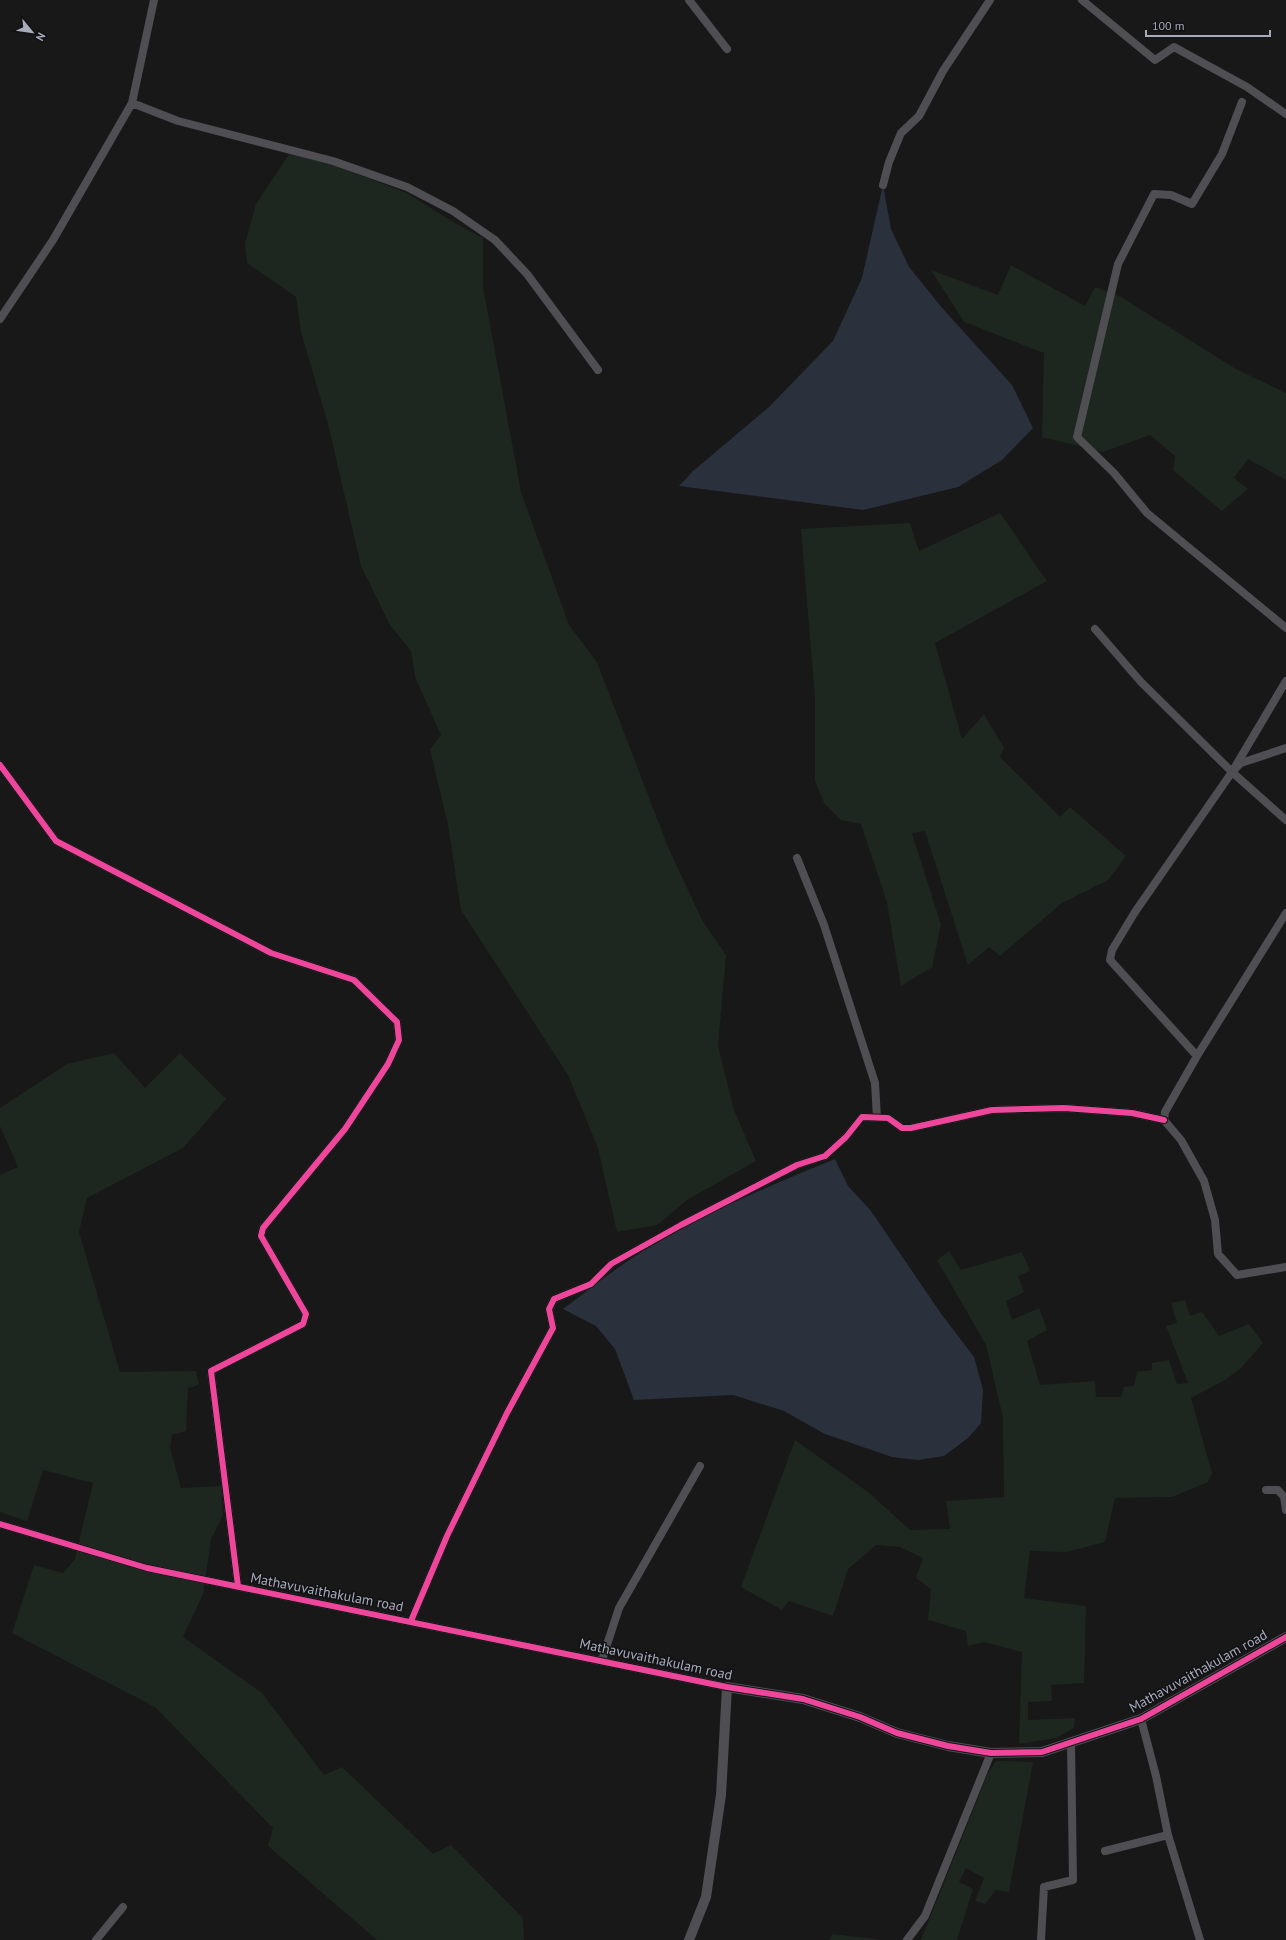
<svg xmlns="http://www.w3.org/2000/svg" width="1286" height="1940" font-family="'PT Sans',sans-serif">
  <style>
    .green { fill: #1e2620 }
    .water { fill: #2a313c }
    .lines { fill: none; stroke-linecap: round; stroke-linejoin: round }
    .minor { stroke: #4e4e53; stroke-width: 8 }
    .tertiary { stroke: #4e4e53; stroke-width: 10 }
    .cycleway-casing { stroke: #121215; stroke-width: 8 }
    .cycleway { stroke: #ed469a; stroke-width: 6 }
    .labels { text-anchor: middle; stroke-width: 3; stroke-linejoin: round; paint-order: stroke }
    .street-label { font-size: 14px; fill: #a8abbb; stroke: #121215 }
  </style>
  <rect width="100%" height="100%" fill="#181819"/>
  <!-- green -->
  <path class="green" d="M289,154L331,164L407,193L453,222L483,238V287L521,492L569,625L597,662L668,847L702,920L726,955L718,1046L734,1110L756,1161L687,1200L657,1225L617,1232L598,1148L568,1075L461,910L448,825L430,749L441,735L415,677L411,651L390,625L361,566L328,424L301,332L296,297L247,263L245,243L256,204Z
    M1011,265L1085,306L1095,287L1121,297L1236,369L1286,393V480L1248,459L1234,478L1248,489L1222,511L1173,470L1175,456L1150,435L1103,452L1042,437L1044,353L964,322L931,270L998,295Z
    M1000,513L1047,581L935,643L962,739L984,714L1004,748L1000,757L1060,817L1070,807L1126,856L1108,880L1062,903L1000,956L989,947L968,965L925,831L912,833L941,925L932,967L901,986L887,902L861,824L841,820L824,803L815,781V698L801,529L910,523L919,551Z
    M114,1053L145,1088L180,1053L226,1099L183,1148L87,1198L79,1232L120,1372L196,1371L199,1385L188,1388L186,1431L172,1435L170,1447L181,1488L221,1486L223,1515L211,1539L203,1594L183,1637L262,1693L324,1775L342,1767L433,1854L451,1845L523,1918L524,1940H377L268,1846L273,1828L155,1707L12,1633L34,1565L63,1573L75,1559L93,1483L43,1470L27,1521L0,1512V1175L18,1167L0,1126V1108L67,1064Z
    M949,1251L961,1270L1022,1252L1030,1271L1018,1276L1024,1292L1006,1301L1012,1320L1039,1308L1047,1330L1027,1341L1040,1385L1095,1381L1096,1397H1121L1124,1387L1134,1386L1137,1372L1152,1370V1363L1169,1360L1177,1384L1188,1383L1166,1326L1177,1323L1171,1303L1185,1300L1190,1316L1202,1312L1219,1336L1249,1324L1263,1343L1241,1368L1225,1380L1191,1398L1212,1473L1208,1482L1172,1497L1115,1498L1105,1542L1067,1552L1030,1551L1024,1598L1086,1606L1084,1683L1051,1685L1052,1701L1028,1702V1720L1075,1718L1074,1728L1056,1738L1019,1744L1022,1652L984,1642L968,1646L966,1631L928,1620L931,1589L916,1578L923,1558L900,1547L876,1545L848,1569L833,1616L789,1601L782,1610L741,1587L795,1440L868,1492L910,1530L950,1529L946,1501L1004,1497L1003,1418L986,1345L937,1260Z
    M996,1761L1033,1762L1009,1892L996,1890L985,1904L975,1901L984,1878L966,1868L959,1882L973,1889L957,1940H921L988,1773Z
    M832,1934L884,1940H830Z"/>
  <!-- water -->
  <path class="water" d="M883,185L891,229L909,267L943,309L1012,385L1033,428L1002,460L958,487L863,510L679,486L693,471L769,407L833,341L862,278Z
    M835,1159L848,1186L871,1211L942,1315L974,1357L983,1390L981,1423L968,1438L944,1456L918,1460L892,1457L825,1434L784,1411L733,1395L634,1400L615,1349L596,1326L563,1309C584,1294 604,1277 625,1263C690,1220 763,1188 835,1159Z"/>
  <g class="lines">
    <!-- minor -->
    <path class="minor" d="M689,0L727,49
      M1082,0L1155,60L1174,47L1247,87L1286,114
      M1242,102L1222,154L1192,204L1171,195L1154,194L1118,264L1077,437L1114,473L1147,513L1286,628
      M132,103L178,121L333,161L407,187L453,211L495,240L527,274L598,370
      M883,185L889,162L901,133L919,116L943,71L990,0
      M0,319L53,240L132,103L154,0
      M1095,629L1141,682L1232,772
      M1286,681L1232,772L1286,820
      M0,765L56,841L271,953L354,980L397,1022L399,1040L388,1064L345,1129L263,1228L261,1236L306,1314L303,1324L211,1371L238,1586
      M797,858L824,925L875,1083L877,1118
      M1286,913L1197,1056L1165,1112L1164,1120L1181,1140L1204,1181L1215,1220L1218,1254L1237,1275L1286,1267
      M1197,1056L1110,960L1112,950L1135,912L1232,772L1241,763L1286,748
      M1266,1490H1278L1284,1497L1286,1510
      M0,1524L147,1568L727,1687
      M411,1621L447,1536L507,1413L553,1328L549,1309L554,1299L591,1284L611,1264L681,1225L797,1165L825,1156L846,1137L862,1117L888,1118L902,1128H911L992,1110L1064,1108L1132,1113L1164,1120
      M602,1660L619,1608L700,1466
      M1141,1719L1156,1776L1168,1835L1200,1940
      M1105,1851L1168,1835
      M96,1940L123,1907
      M907,1940L925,1916L991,1753
      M1041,1940L1044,1887L1073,1880L1071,1742"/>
    <!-- tertiary -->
    <path class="tertiary" d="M689,1940L706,1897L721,1795L727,1687L803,1699L860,1717L897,1733L948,1746L991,1753L1042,1752L1141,1719L1286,1637"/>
    <defs>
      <path id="cycleway" d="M0,765L56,841L271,953L354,980L397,1022L399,1040L388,1064L345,1129L263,1228L261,1236L306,1314L303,1324L211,1371L238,1586
        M0,1524L147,1568L727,1687L803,1699L860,1717L897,1733L948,1746L991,1753L1042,1752L1141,1719L1286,1637
        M411,1621L447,1536L507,1413L553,1328L549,1309L554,1299L591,1284L611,1264L681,1225L797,1165L825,1156L846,1137L862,1117L888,1118L902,1128H911L992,1110L1064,1108L1132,1113L1164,1120"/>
    </defs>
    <!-- cycleway casing -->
    <use href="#cycleway" class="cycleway-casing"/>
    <!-- cycleway -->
    <use href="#cycleway" class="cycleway"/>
  </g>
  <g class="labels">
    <!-- street labels -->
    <g class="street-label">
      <text transform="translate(327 1592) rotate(11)" y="5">Mathavuvaithakulam road</text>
      <text transform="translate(656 1659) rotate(12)" y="5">Mathavuvaithakulam road</text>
      <text transform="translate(1198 1671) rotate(-29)" y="5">Mathavuvaithakulam road</text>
    </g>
  </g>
  <!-- north arrow -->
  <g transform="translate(32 32) rotate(119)" stroke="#121215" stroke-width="3" paint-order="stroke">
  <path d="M0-3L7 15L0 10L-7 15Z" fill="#a8abbb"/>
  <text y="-6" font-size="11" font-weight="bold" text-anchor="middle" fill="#a8abbb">N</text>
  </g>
  <!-- scale -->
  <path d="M1146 30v6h124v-6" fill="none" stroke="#a8abbb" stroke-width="2"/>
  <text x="1152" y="30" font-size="12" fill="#a8abbb" stroke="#121215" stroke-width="3" paint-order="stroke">100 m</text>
</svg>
